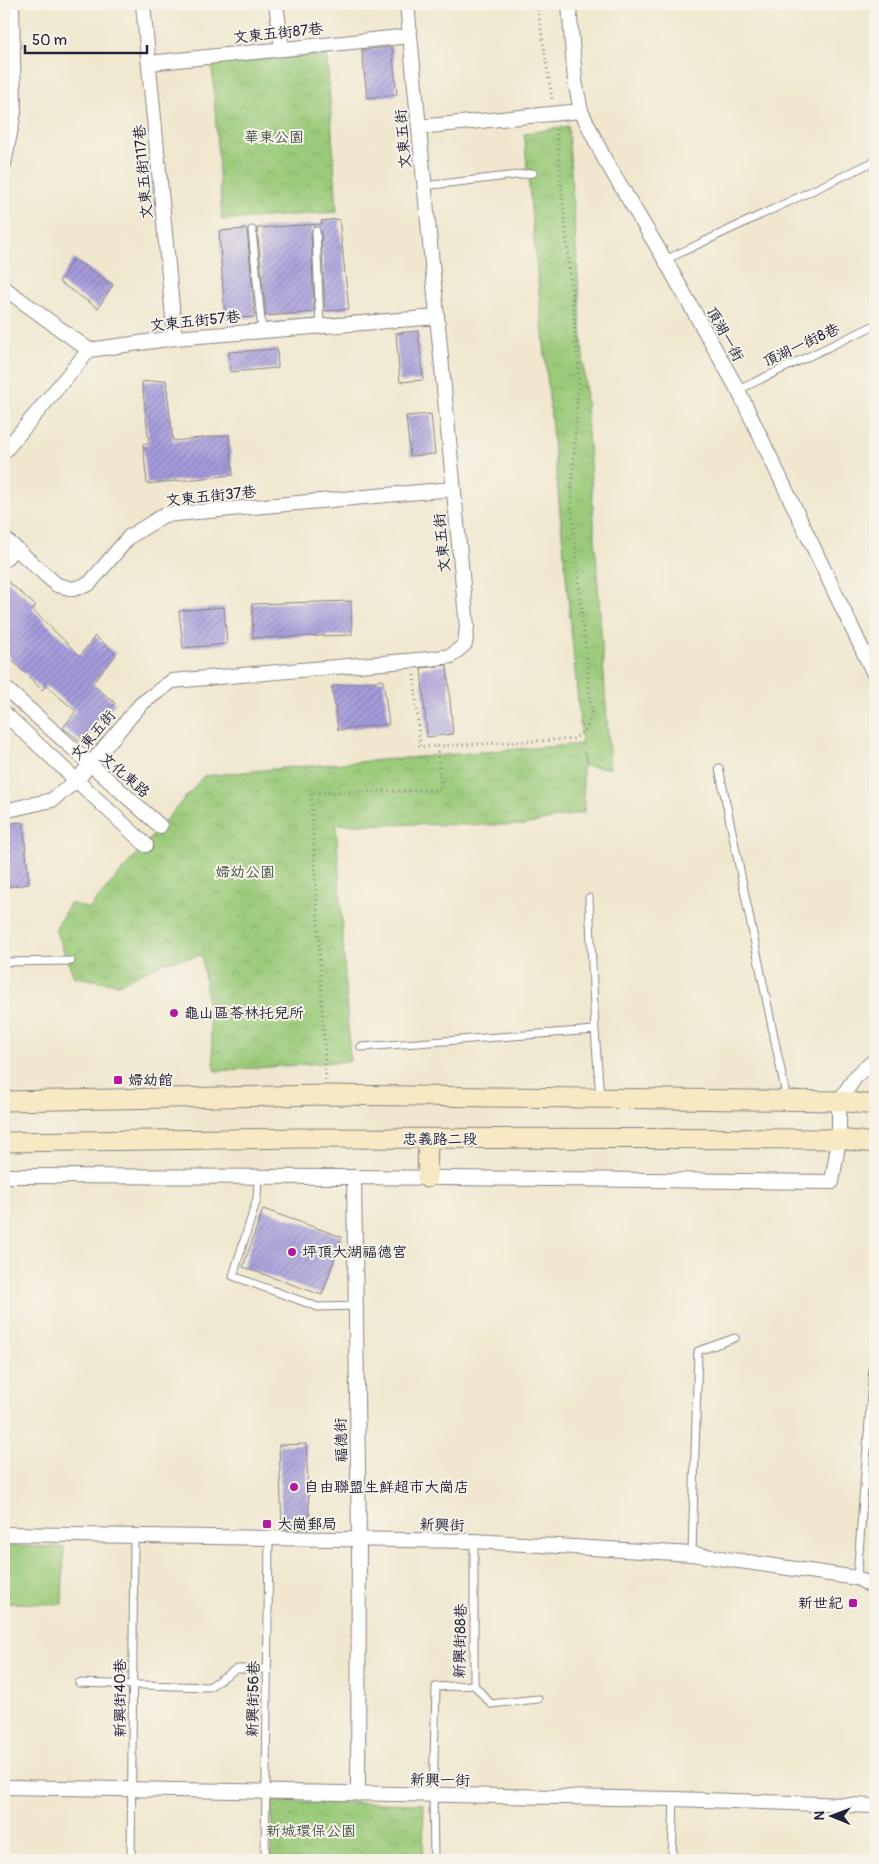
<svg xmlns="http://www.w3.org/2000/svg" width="879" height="1864" font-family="Pangolin,'LXGW WenKai TC',sans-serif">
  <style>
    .green { fill: #9bcb7a; stroke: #5e765a }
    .park { fill: url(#park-crowns); stroke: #5e765a }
    .building { fill: url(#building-hatch) }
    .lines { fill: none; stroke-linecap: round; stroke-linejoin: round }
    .service-casing { stroke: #898484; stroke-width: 9 }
    .minor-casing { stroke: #898484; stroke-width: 16 }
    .secondary-casing { stroke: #898484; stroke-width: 21 }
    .path { stroke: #898484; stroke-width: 3; stroke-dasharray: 1 4; stroke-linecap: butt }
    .service { stroke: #fff; stroke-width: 7 }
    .minor { stroke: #fff; stroke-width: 14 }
    .secondary { stroke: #f6e9c3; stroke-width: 19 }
    .poi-dot { fill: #b5179e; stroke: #f7f3e8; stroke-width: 2 }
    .labels { text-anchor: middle; stroke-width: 4; stroke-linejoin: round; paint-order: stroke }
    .street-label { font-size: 15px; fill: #22223b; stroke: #f7f3e8 }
    .park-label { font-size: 15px; fill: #46554e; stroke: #f7f3e8 }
    .poi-label { font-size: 15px; fill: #22223b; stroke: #f7f3e8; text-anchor: start }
  </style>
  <defs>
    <pattern id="park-crowns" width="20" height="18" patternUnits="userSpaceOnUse" patternTransform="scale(1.25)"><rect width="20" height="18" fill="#9bcb7a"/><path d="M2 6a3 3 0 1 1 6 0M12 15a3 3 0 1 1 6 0" fill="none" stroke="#85ae6a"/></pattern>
    <pattern id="building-hatch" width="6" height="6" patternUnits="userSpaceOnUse" patternTransform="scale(1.25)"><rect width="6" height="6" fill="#a59cdc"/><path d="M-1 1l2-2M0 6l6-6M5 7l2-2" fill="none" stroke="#867fb4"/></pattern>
  </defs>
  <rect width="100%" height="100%" fill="#f7f3e8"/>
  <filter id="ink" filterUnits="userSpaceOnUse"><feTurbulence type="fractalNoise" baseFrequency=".02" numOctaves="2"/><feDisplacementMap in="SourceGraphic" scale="10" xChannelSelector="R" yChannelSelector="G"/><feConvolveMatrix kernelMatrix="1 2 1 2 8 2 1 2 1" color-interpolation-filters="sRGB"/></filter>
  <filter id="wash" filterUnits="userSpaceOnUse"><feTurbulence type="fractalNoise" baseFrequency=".0096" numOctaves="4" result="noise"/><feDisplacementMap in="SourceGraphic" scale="20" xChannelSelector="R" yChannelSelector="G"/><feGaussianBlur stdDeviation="1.12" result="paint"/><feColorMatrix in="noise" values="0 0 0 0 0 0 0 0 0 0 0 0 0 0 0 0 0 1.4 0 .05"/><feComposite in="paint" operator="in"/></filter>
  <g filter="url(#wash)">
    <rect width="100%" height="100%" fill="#f0e7ce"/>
    <!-- green -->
    <path class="green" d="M4,1546L64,1547L62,1604L4,1603Z"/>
    <!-- park -->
    <path class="park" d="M327,55L337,212L222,220L212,62Z
      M568,126L610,768L584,766L582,753L584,812L524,825L336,824L350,1061L215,1071L202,955L164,962L119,984L74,977L55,929L70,903L89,909L204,776L294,767L582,744L524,134Z
      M272,1801L424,1804L423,1860H271Z"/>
    <g id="blocks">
      <!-- building -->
      <path class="building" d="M392,47L397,95L367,98L362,50Z
        M339,219L349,309L325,311L321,231L315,226L311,231L314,312L266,316L257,228L322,224L321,221Z
        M247,229L255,317L225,319L219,231Z
        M74,259L113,285L98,308L59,282Z
        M418,331L423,380L400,382L396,333Z
        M277,349L278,368L230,372L229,352Z
        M166,380L173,441L229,435L233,475L147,484L143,444H149L142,382Z
        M431,414L435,454L410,456L406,416Z
        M4,578L36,606L32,609L80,656L95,636L116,654L92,684L115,703L83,743L63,728L76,711L46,686L42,690L4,652Z
        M351,601L352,635L253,638L252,604Z
        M224,607L227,644L183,648L179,611Z
        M447,665L453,734L427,737L421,668Z
        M383,680L389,724L338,730L332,686Z
        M23,822L29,884L4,887V824Z
        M263,1209L342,1237L322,1295L243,1267Z
        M306,1444L310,1529H282L279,1445Z"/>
    </g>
  </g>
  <g filter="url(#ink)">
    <use href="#blocks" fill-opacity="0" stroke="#898484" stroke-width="1"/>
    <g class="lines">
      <defs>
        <path id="service" d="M424,186L533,173
          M252,230L262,331
          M316,231L320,326
          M665,260L875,161
          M738,390L875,325
          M719,768L787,1100
          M589,898L595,1030L600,1098
          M4,962L71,961
          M361,1047L595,1030
          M258,1177L257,1199L233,1276L318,1307L356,1306
          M692,1554L698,1351L735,1338
          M857,1578L874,1356
          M79,1683L209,1687L236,1669H267
          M474,1685L491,1704L538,1699
          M131,1860L134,1536
          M265,1860L269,1538
          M434,1860L433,1796L436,1687L474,1685V1541
          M672,1860L674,1799"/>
        <path id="minor" d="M143,4L175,338
          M276,4L282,49
          M569,4L575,81L581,111L604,158L665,260L738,390L875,676
          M149,63L410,36
          M419,127L581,111
          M4,164L14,112L12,4
          M4,288L89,350
          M4,452L89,350L175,338L437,317
          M4,538L57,585L73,589L89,584L129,537L164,515L453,489
          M4,560L14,549
          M4,687L160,826
          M4,713L146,845
          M4,811L52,800L77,780L141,704L172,681L429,659L451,656L465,644L467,627L407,4
          M4,1176L354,1177L832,1182L839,1139V1101L857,1075L875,1060
          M354,1177L359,1540L358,1794
          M4,1534L474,1541L692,1554L857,1578L875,1588
          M4,1787L674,1799L875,1806"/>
        <path id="secondary" d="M4,1101L327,1095L839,1101L875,1105
          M4,1142L302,1138L839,1139L875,1143
          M427,1178L428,1139"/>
      </defs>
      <!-- service casing -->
      <use href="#service" class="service-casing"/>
      <!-- minor casing -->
      <use href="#minor" class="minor-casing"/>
      <!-- secondary casing -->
      <use href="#secondary" class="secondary-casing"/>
      <!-- path -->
      <path class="path" d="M537,4L552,99
        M414,675L420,747L574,739L586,729L592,717L571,502L579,372L556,128
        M326,1080L311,793L441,790L437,746"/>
      <!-- service -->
      <use href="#service" class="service"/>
      <!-- minor -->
      <use href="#minor" class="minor"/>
      <!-- secondary -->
      <use href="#secondary" class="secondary"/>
    </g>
  </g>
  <!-- markers -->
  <g class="poi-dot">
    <circle cx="174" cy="1013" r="5"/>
    <rect x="113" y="1075" width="10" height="10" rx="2.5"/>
    <circle cx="292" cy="1252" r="5"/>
    <circle cx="294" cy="1487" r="5"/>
    <rect x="262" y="1519" width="10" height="10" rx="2.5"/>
    <rect x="848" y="1598" width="10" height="10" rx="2.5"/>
  </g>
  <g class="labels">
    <!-- street labels -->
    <g class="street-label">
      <text transform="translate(278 33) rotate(-6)" y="5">文東五街87巷</text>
      <text transform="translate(403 139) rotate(-95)" y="5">文東五街</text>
      <text transform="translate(143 172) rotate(-95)" y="5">文東五街117巷</text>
      <text transform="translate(195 321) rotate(-6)" y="5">文東五街57巷</text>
      <text transform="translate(725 334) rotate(61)" y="5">頂湖一街</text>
      <text transform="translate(801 345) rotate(-25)" y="5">頂湖一街8巷</text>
      <text transform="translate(211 496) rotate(-6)" y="5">文東五街37巷</text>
      <text transform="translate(442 543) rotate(-96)" y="5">文東五街</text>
      <text transform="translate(93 735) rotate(-50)" y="5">文東五街</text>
      <text transform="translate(125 775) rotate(41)" y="5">文化東路</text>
      <text x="440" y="1144">忠義路二段</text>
      <text transform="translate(341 1440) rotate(-91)" y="5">福德街</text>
      <text transform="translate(442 1525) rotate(1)" y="5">新興街</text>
      <text transform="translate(460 1641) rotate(-89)" y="5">新興街88巷</text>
      <text transform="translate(120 1698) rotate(-90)" y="5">新興街40巷</text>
      <text transform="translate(253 1699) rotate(-89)" y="5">新興街56巷</text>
      <text transform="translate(440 1780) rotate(1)" y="5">新興一街</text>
    </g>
    <!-- park labels -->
    <g class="park-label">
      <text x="274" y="142">華東公園</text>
      <text x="245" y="877">婦幼公園</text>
      <text x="311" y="1836">新城環保公園</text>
    </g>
    <!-- poi labels -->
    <g class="poi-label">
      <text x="184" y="1018">龜山區苓林托兒所</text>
      <text x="128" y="1085">婦幼館</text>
      <text x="302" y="1257">坪頂大湖福德宮</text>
      <text x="304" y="1492">自由聯盟生鮮超市大崗店</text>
      <text x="277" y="1529">大崗郵局</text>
      <text x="843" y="1608" text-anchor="end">新世紀</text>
    </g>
  </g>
  <!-- margin -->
  <rect width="879" height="1864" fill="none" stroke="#f7f3e8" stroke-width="20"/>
  <!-- north arrow -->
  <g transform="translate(832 1816) rotate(271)" stroke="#f7f3e8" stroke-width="4" paint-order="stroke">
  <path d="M0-4L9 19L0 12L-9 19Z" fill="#22223b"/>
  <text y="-8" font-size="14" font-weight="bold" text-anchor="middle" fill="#22223b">N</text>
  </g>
  <!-- scale -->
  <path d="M25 45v8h122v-8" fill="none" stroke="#22223b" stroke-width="2.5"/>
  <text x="32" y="45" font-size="15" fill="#22223b" stroke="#f7f3e8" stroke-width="4" paint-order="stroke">50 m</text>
</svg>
